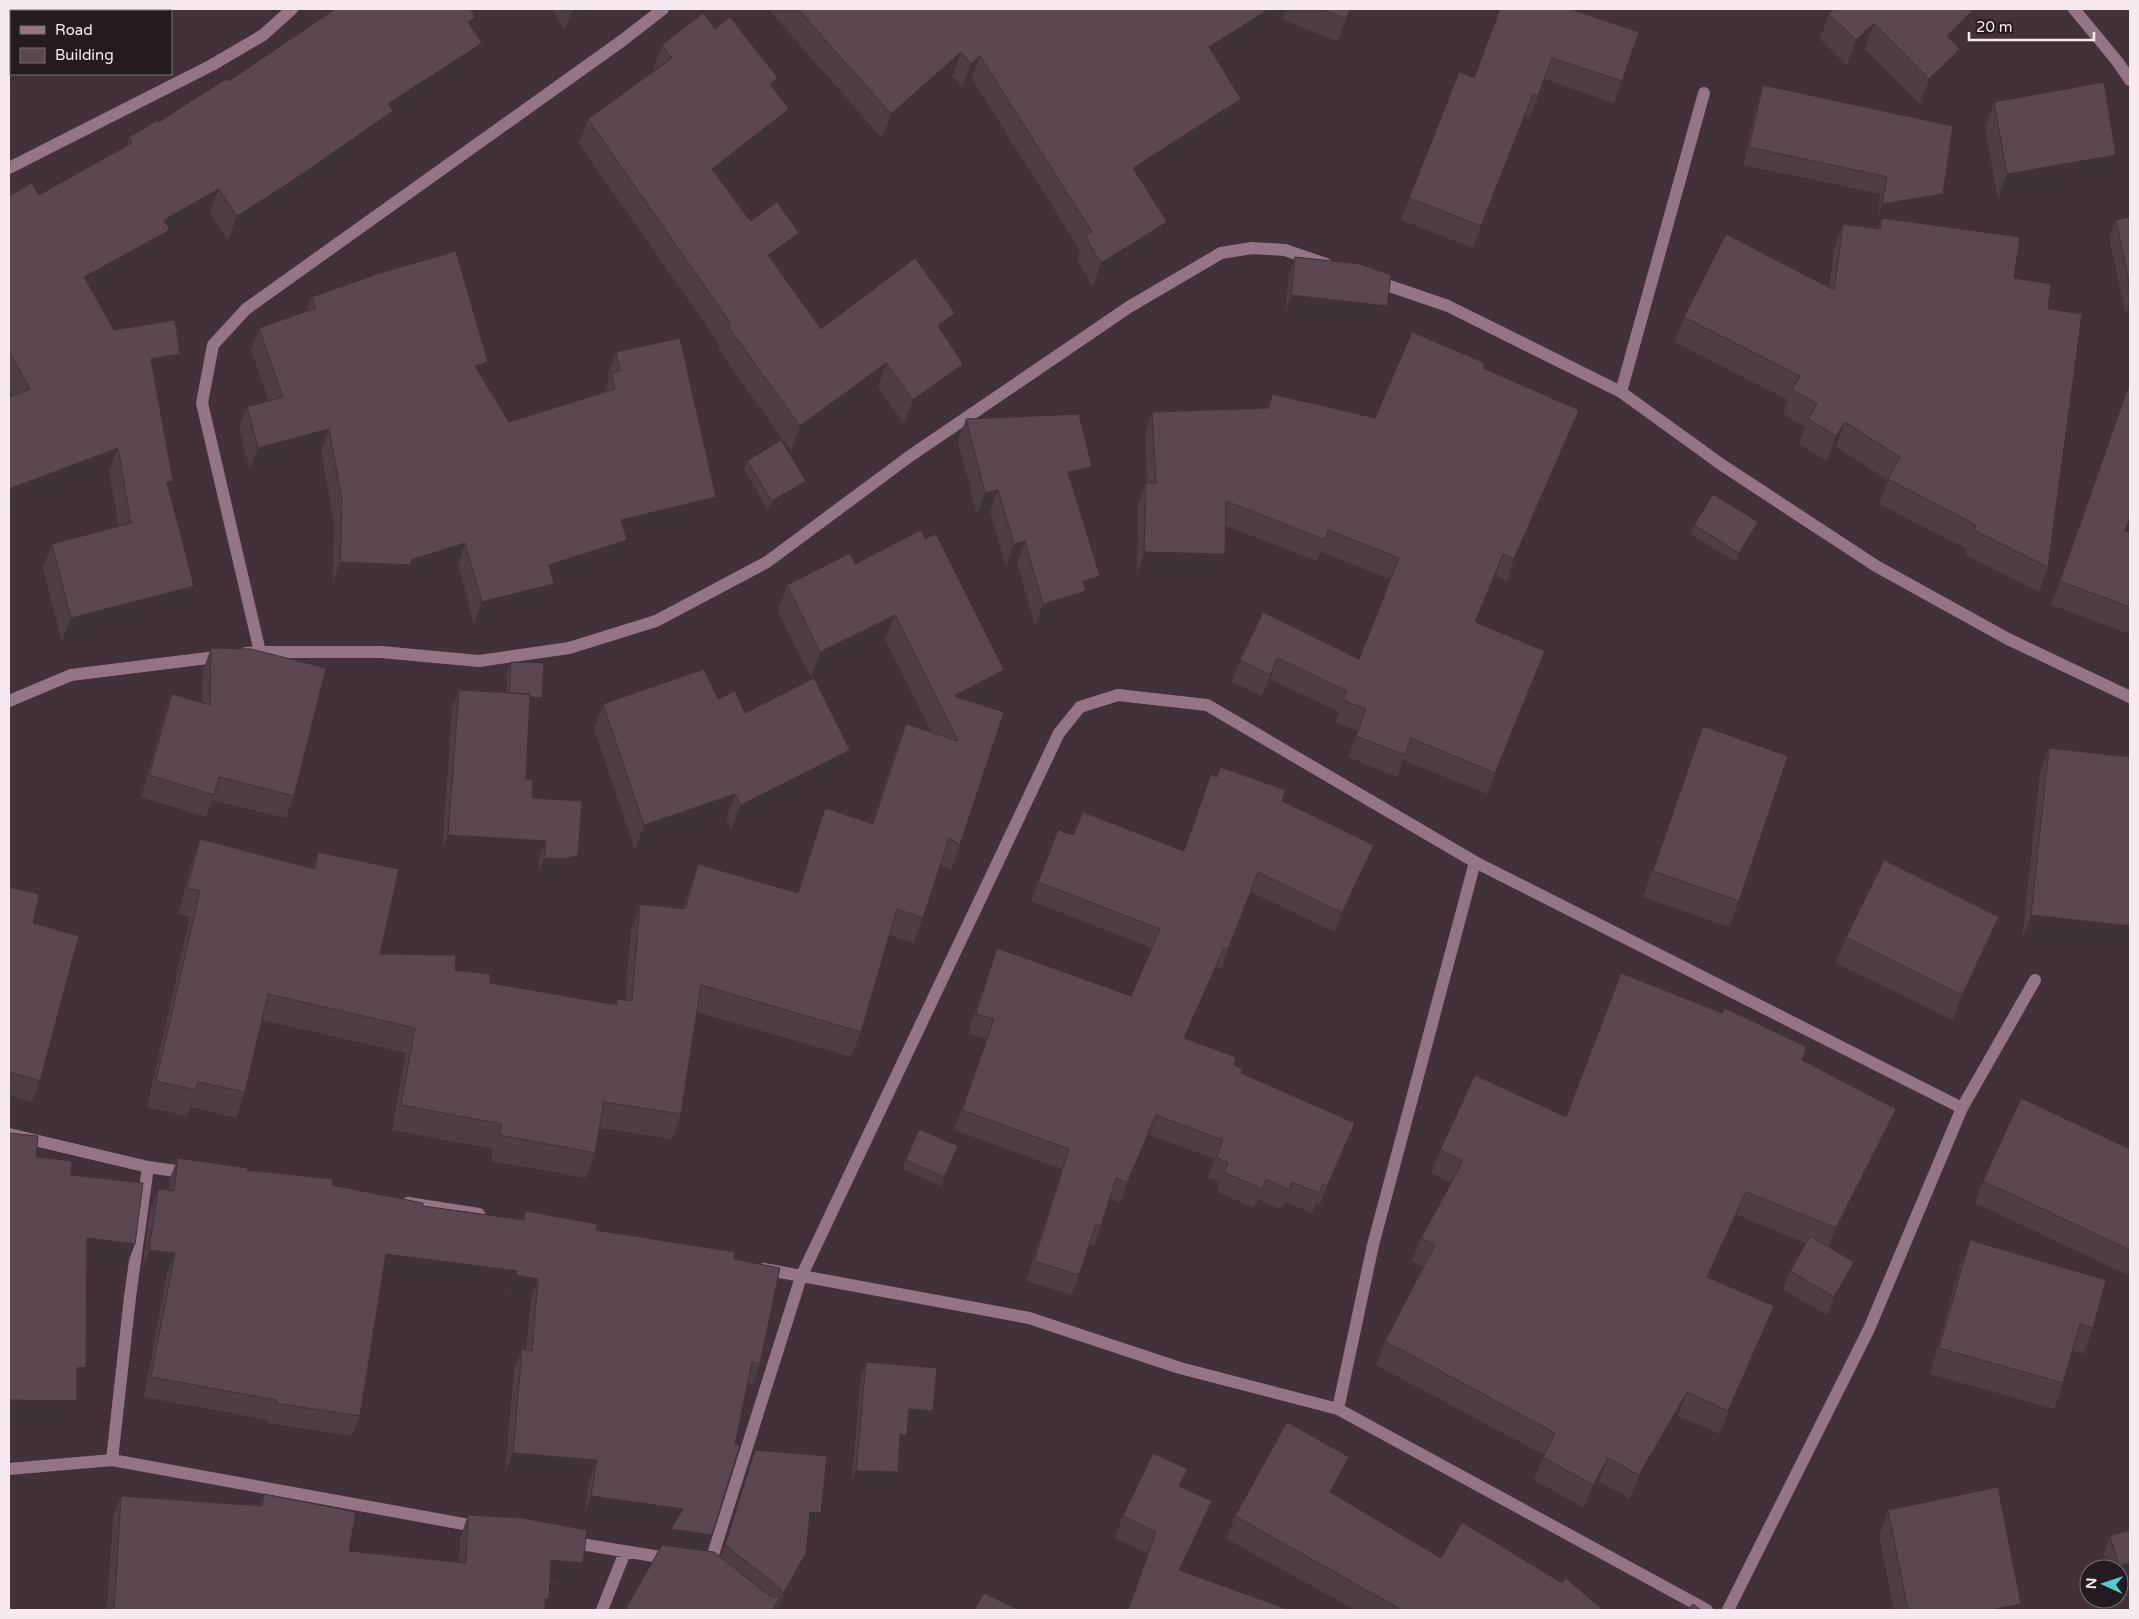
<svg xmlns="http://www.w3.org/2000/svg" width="2139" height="1619" font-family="'Varela Round',sans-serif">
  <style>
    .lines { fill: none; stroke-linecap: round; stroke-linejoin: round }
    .minor { stroke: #947585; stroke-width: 12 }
    .wall { fill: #4d3d45 }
    .shaded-wall { fill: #3f3238 }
    .building { fill: #5a4750; stroke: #3f3238 }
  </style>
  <rect width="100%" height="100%" fill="#43313a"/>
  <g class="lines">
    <!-- minor -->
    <path class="minor" d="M2074,9L2117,61L2130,80
      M9,168L212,65L263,35L292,9
      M1375,281L1448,306L1621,392L1722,465L1876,566L2008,639L2130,697
      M1621,392L1704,93
      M260,652L202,403L213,345L246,309L623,40L663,9
      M246,653L260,652H381L479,661L569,648L656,621L767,562L910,456L1129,307L1221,253L1252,248L1285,250L1326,264
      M9,701L71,675L224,656
      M9,1134L148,1167L190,1173
      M408,1203L479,1214
      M764,1269L1029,1318L1180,1368L1338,1409L1707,1610
      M1338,1409L1373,1245L1475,862
      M112,1460L130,1297L148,1167
      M9,1469L112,1460L480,1527
      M569,1542L672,1559
      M710,1564L801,1277L1059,733L1080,707L1118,695L1207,705L1475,862L1962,1108
      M602,1610L625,1552
      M1728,1610L1869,1329L1962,1108L2035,980"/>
  </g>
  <!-- wall -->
  <path class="wall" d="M551,9H594L565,30Z
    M768,9H1351L1338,42L1282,19L1217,60L1241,99L1233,122L1141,181L1159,246L1093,287L1077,260L1080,250L972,79L962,87L952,76L882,138Z
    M1500,9L1622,81L1614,103L1544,79L1530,118L1525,116L1473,248L1401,220L1409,198L1474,78Z
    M1829,14L1964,35L1955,44L1960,49L1950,75L1920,105L1865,49L1847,66L1820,39Z
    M471,28L482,43L473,67L388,122L384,135L284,205L228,240L210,213L167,237L161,254L93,291L114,330L180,354L172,378L155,381L185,610L62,642L43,568L52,544L119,526L109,472L9,510V397L12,396L9,390V196L39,195L126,146L129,137L159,122L229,81Z
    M715,29L774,89L789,109L780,134L720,180L750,221L790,257L777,267L821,329L955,313L946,337L963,364L954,388L904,424L878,387L791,451L718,349L720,345L579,144L588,119L655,71L653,69L662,45Z
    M1763,85L1943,194L1936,211L1892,219L2014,278L2048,309V567L2039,592L1965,555L1967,549L1879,504L1888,480L1836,447L1827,461L1799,444L1805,427L1783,414L1788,400L1675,342L1684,317L1829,287L1834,249L1843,224L1878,229L1880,221L1876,222L1881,194L1743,165L1757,103Z
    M1994,102L2107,180L1998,200L1985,128Z
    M2130,217V314L2126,315L2109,238L2116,220Z
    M1295,257L1387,306L1380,323L1285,313L1289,275Z
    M312,297L488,362L482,378L509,422L604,392L609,378L608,374L616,352L716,497L708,519L627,539L619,562L553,582L554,584L546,605L474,624L458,564L405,580L403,586L333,584L334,522L321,451L250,469L239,428L247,407L269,401L251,350L259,328L306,312Z
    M1483,368L1579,410L1571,432L1507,581L1495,576L1476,622L1538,672L1488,794L1403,760L1397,777L1348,757L1358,731L1335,722L1339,712L1270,679L1262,696L1232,682L1240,660L1263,612L1359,659L1391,579L1321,552L1317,561L1226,526L1217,575L1137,574L1138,504L1146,483H1147L1145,434L1152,412L1267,408L1272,394L1375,418Z
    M2129,385L2125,531L2130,532V633L2124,632L2051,605Z
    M966,419L1092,467L1084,489L1074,491L1092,598L1082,601L1078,613L1035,626L1017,563L1006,567L990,512L977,515L958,441Z
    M747,461L802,490L768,510L744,470Z
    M1758,522L1755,531L1736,562L1691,534L1694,525Z
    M855,564L995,695L978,704L960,845L951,870L941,864L914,943L889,935L861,1032L851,1057L697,1012L681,1114L672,1139L599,1128L595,1153L586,1178L491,1161L493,1149L392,1130L406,1053L262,1020L245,1092L236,1118L190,1107L187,1116L147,1107L190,917L178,914L191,865L200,839L312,868L318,852L380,954L455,970L490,983L615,1004L617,999L625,1000L631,930L640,904L683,909L689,890L698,864L797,893L816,834L825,808L872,824L896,750L906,724L932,733L885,640L811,678L778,611L787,585Z
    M211,648L294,796L286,818L212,800L206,817L141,797L164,716L172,694L202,703L203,670Z
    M511,662L539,707L530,706L526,779L532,798L578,855L571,872L558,877L538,875L539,859L442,852L452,708L459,690L506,693L507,671Z
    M718,699L745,713L850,750L841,775L731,830L726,819L635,850L594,729L603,704Z
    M1703,726L1739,901L1729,927L1643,897Z
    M2049,748L2127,952L2022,941L2040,774Z
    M1282,801L1367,865L1335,932L1251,892L1221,969L1217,967L1185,1039L1234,1065L1241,1073L1355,1123L1348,1142L1320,1205L1316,1203L1312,1213L1285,1202L1282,1210L1258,1199L1254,1208L1217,1192L1220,1182L1208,1177L1215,1159L1149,1135L1120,1203L1110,1198L1101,1226L1094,1246L1089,1245L1072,1295L1026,1281L1062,1169L954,1130L987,1039L969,1034L970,1026L997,948L1131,996L1152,948L1031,901L1038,882L1073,835L1184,850Z
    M9,887L33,923L40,1081L32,1102L9,1095Z
    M1846,937L1990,943L1953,1020L1836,963Z
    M1803,1060L1887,1133L1829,1247L1848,1279L1827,1315L1783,1289L1790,1271L1806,1243L1737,1215L1709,1278L1774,1306L1765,1330L1720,1434L1678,1416L1630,1499L1599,1481L1584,1508L1534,1480L1544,1455L1376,1365L1385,1341L1424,1267L1412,1261L1421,1238L1451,1183L1431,1173L1440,1150L1566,1117Z
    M2130,1149V1276L1975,1203L1983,1181Z
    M954,1155L941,1186L903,1169L906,1160Z
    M178,1158L332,1185L423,1206L522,1219L525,1211L596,1230L734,1259L760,1364L753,1384L748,1383L712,1535L706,1551L721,1557L755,1450L821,1513L816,1529L809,1528L800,1569L777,1610L776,1608L775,1610H625L665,1545L671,1528L584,1516L589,1481L505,1473L514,1370L522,1349L526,1350L531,1299L508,1296L509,1291L383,1275L360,1416L352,1436L268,1423V1420L144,1397L167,1273L142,1270L150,1210L158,1189L169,1190L170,1178Z
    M1970,1240L2093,1328L2083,1354L2072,1350L2063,1383L2054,1409L1930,1374L1960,1266Z
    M866,1362L927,1426L907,1424V1435L901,1450H899L892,1487L851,1486L861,1377Z
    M1349,1457L1341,1479L1333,1494L1441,1558L1603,1610H1355L1227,1539L1235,1516Z
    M1188,1469L1181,1487L1212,1501L1203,1524L1181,1571L1128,1610L1148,1554L1115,1538L1123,1516Z
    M264,1494L349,1551L459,1562L460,1538L468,1515L575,1585L550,1583L545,1610H107L113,1518L121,1496L260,1505Z
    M1888,1510L2021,1604L2019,1610H1894L1879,1536Z
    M2130,1530V1584L2129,1579L2119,1569H2108L2104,1554L2110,1536Z"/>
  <!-- shaded-wall -->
  <path class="shaded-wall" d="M576,9H594L565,30L572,12Z
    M1269,9H1286L1282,19L1200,70L1209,47Z
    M1350,9H1351L1338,42L1346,19Z
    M1974,9L1964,35L1937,61L1947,36Z
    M475,17L467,41L468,22Z
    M1874,23L1865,49L1847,66L1856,40Z
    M482,43L473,67L388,122L384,135L284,205L228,240L237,216L388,104Z
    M1960,49L1950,75L1920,105L1929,79Z
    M961,52L952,76L882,138L891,114Z
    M980,56L972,79L962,87L971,64Z
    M9,57H11V74H21L9,77Z
    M778,78L769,103L770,84Z
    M1533,94L1525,116L1473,248L1481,226Z
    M1241,99L1233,122L1125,191L1133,168Z
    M789,109L780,134L704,193L712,169Z
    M2116,155L2107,180L1998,200L2007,174Z
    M219,189L210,213L167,237L161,254L76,301L84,277L164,220Z
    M1943,194L1936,211L1881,221L1882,218L1880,221L1876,222L1882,204Z
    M1167,222L1159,246L1093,287L1101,263Z
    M799,233L790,257L759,280L768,255Z
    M1291,295L1387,306L1380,323L1285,313Z
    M2130,303V314L2126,315Z
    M955,313L946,337L929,350L938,326Z
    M180,354L172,378L142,383L151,359Z
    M488,362L480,384L475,366Z
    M886,363L878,387L791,451L800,426Z
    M963,364L954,388L904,424L913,400Z
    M1579,410L1571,432L1507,581L1514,559Z
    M1845,422L1836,447L1827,461L1836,436Z
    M329,429L321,451L250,469L258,448Z
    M118,448L109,472L9,510V489Z
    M1092,467L1084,489L1060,495L1068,472Z
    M173,481L164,505L167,482Z
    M806,481L802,490L768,510L772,501Z
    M998,490L990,512L977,515L985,493Z
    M716,497L708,519L613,542L621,520Z
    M1758,522L1755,531L1736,562L1739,553Z
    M627,540L619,562L541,586L549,565Z
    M1025,541L1017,563L1006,567L1014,544Z
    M465,543L458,564L405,580L403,586L333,584L340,562L411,560Z
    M1144,552L1225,554L1217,575L1137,574Z
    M1503,554L1495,576L1468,644L1475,622Z
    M1100,576L1092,598L1082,601L1078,613L1035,626L1043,604L1083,581Z
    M554,584L546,605L474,624L482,602Z
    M194,586L185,610L62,642L71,618Z
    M895,615L885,640L811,678L820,652Z
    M1545,651L1538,672L1488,794L1495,773Z
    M1278,658L1270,679L1262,696L1270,675Z
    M1004,670L995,695L947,719L954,696Z
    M509,696L542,698L539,707L506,705Z
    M850,750L841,775L731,830L741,805Z
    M735,794L726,819L635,850L644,825Z
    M448,835L546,841L539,859L442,852Z
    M1374,845L1367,865L1335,932L1342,913Z
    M578,855L571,872L558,877L538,875L544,858Z
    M1258,872L1251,892L1221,969L1228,949Z
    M2031,915L2130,926V944L2127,952L2022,941Z
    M1999,917L1990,943L1953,1020L1962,995Z
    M1224,948L1217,967L1177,1058L1184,1038Z
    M1896,1109L1887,1133L1827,1251L1836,1228Z
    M1156,1115L1149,1135L1120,1203L1127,1183Z
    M1355,1123L1348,1142L1320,1205L1327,1186Z
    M1746,1192L1737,1215L1698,1301L1707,1277Z
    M87,1238L135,1244L126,1268L78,1263Z
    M149,1250L175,1253L167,1273L142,1270Z
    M386,1254L517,1271L509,1291L379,1274Z
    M1854,1262L1848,1279L1827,1315L1834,1297Z
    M516,1275L538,1279L531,1299L508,1296Z
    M1774,1306L1765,1330L1720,1434L1728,1411Z
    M86,1367L76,1392L77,1368Z
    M1687,1392L1678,1416L1630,1499L1639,1475Z
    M9,1400L77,1401L68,1426L9,1425Z
    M909,1409L933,1411L927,1426L903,1424Z
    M900,1434L907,1435L901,1450L894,1449Z
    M513,1453L597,1460L589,1481L505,1473Z
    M1349,1457L1341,1479L1322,1514L1330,1492Z
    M1608,1458L1599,1481L1584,1508L1593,1485Z
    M1188,1469L1180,1491L1179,1486Z
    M856,1471L898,1472L892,1487L851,1486Z
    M591,1496L683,1509L675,1529L584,1516Z
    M1212,1501L1203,1524L1171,1593L1179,1570Z
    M810,1512L821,1513L816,1529L805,1528Z
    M671,1529L712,1535L704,1555L664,1549Z
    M806,1553L800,1569L777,1610L783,1594Z
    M551,1560L583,1563L575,1585L543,1582Z
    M2130,1563V1575L2129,1579L2119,1582V1569H2118L2119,1566Z
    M780,1597L775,1610H773Z
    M545,1599H549L545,1610H541Z
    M2021,1604L2019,1610H1990Z"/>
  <!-- building -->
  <path class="building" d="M9,9H116L117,11H11V57H9Z
    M335,9H470L475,17L468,22L482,43L388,104L393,111L292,181L237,216L219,189L164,220L170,230L84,277L114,330L175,320L180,354L151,359L173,481L167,482L194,586L71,618L52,544L131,523L118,448L9,489V397L30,389L9,351V196L32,183L39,195L132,143L129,137L158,120L159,122L227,78L229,81Z
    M569,9H576L572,12Z
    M798,9H1269L1209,47L1241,99L1133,168L1167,222L1101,263L1085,236L1092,232L980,56L971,64L961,52L891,114Z
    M1322,9H1350L1346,19Z
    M1500,9H1570L1639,32L1622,81L1552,58L1538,96L1533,94L1481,226L1409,198L1459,72L1474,78Z
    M1834,9H1974L1947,36L1960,49L1929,79L1874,23L1856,40L1829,14Z
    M703,13L715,29L730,17L778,78L770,84L789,109L712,169L750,221L777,202L799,233L768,255L821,329L915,258L955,313L938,326L963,364L913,400L886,363L800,426L727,325L731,324L588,119L672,58L662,45Z
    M2104,82L2116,155L2007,174L1994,102Z
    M1763,85L1953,126L1943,194L1882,204L1887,177L1749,147Z
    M9,88L11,96H9Z
    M2130,217V287L2116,220Z
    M1882,218L2020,237L2014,278L2051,284L2048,309L2082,314L2048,567L1974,530L1976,525L1888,479L1900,457L1845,422L1836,436L1808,419L1817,404L1792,389L1800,376L1684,317L1726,234L1834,290L1843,224L1880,229Z
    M456,251L488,362L475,366L509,422L615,389L611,373L620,371L616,352L680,338L716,497L621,520L627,540L549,565L554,584L482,602L465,543L411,560V565L340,562L342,500L329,429L258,448L247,407L283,397L259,328L316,308L312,297L380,273Z
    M1295,257L1360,264L1391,275L1387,306L1291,295Z
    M1412,332L1485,363L1483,368L1579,410L1514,559L1503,554L1475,622L1545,651L1495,773L1411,738L1405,755L1356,736L1366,709L1343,700L1347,691L1278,658L1270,675L1240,660L1263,612L1359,659L1399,558L1328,530L1325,540L1226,501L1225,554L1144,552L1146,483H1156L1152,412L1269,408L1272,394L1375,418Z
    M2129,385L2130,386V516L2125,531L2130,532V607L2060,581Z
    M1079,414L1092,467L1068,472L1100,576L1083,581L1086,591L1043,604L1025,541L1014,544L998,490L985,493L966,419Z
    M781,440L806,481L772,501L747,461Z
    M1713,494L1758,522L1739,553L1694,525Z
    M921,530L925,539L936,534L1004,670L954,696L1004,712L960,845L949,838L923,918L897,909L861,1032L701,985L681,1114L604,1102L595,1153L500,1135L502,1124L401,1105L415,1028L268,994L245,1092L198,1082L196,1090L156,1081L200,891L187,888L200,839L315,869L318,852L399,869L380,954L456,955L455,970L490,974V983L617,1005V999L632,1001L640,904L685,909L698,864L798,893L825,808L873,824L906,724L958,741L895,615L820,652L787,585L850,553L855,564Z
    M211,648L251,649L326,668L294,796L219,777L214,795L149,775L172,694L210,705Z
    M511,662L544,663L542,698L530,697V694L509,693Z
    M704,669L718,699L735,691L745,713L814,678L850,750L741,805L735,794L644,825L603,704Z
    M459,690L530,694L526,779H533L532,798L582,801L578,855L565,859L544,858L546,841L448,835Z
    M1703,726L1788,756L1739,901L1653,871Z
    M2049,748L2130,757V926L2031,915Z
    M1220,767L1286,790L1282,801L1374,845L1342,913L1258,872L1228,949L1224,948L1184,1038L1236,1057L1234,1065L1243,1069L1241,1073L1355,1123L1327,1186L1323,1184L1319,1193L1292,1182L1289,1190L1266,1179L1262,1189L1224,1172L1228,1163L1216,1157L1223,1140L1156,1115L1127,1183L1116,1178L1101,1226L1096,1225L1079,1275L1034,1261L1069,1149L962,1110L994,1019L976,1014L978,1007L997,948L1131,996L1160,929L1038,882L1058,830L1073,835L1083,812L1184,851L1211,774L1217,777Z
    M1884,860L1999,917L1962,995L1846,937Z
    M9,887L39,894L33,923L79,936L40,1081L9,1072Z
    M1621,973L1722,1013L1725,1008L1807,1047L1802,1060L1896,1109L1836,1228L1746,1192L1707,1277L1774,1306L1728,1411L1687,1392L1639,1475L1608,1458L1593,1485L1543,1457L1555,1433L1385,1341L1435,1245L1421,1238L1463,1161L1440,1150L1475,1075L1566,1117Z
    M2021,1098L2130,1149V1250L1983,1181Z
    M919,1129L958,1146L944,1177L906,1160Z
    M9,1133L38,1136L36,1157L72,1161L71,1175L143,1183L135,1244L87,1238L86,1367L77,1368V1401L9,1400Z
    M178,1158L248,1168L247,1170L333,1179L332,1185L423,1203V1206L524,1220L525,1211L548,1215L597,1224L596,1230L735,1252L734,1259L780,1268L760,1364L752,1362L735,1444L740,1445L712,1535L671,1529L683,1509L591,1496L597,1460L513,1453L522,1349L532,1351L538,1279L516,1275L517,1271L386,1254L360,1416L275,1403L276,1400L151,1377L175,1253L149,1250L158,1189L174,1191Z
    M1810,1236L1854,1262L1834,1297L1790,1271Z
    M1970,1240L2106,1280L2093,1328L2080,1324L2063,1383L1939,1348Z
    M866,1362L937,1368L933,1411L909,1409L907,1435L900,1434L898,1472L856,1471Z
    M1287,1422L1349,1457L1330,1492L1441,1558L1462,1522L1562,1583L1566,1578L1603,1610H1402L1235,1516Z
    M755,1450L827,1456L821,1513L810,1512L806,1553L783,1594L780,1588L725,1545Z
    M1153,1453L1188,1469L1179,1486L1212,1501L1179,1570L1290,1610H1128L1156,1532L1123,1516Z
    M1998,1487L2021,1604L1990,1610H1908L1888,1510Z
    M264,1494L356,1512L349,1551L466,1563L468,1515L523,1518L587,1530L583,1563L551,1560L549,1599H545V1610H114L121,1496L262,1506Z
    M2130,1530V1563L2119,1566L2110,1536Z
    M662,1545L714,1552L771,1597H780L773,1610H625Z
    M984,1593L1019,1610H974Z
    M1693,1604L1701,1610H1688Z"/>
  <!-- border -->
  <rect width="2139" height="1619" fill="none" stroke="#f6eaf0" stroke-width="20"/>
  <!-- legend -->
  <rect x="10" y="10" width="162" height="65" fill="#241b20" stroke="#786e73"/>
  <rect x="20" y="26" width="25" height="8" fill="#947585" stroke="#786e73"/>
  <text x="55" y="35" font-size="15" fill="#f6eaf0">Road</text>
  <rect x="20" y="48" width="25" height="15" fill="#5a4750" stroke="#786e73"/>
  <text x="55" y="60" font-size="15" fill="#f6eaf0">Building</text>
  <!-- north arrow -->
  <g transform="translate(2104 1584) rotate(273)"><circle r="24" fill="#241b20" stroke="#786e73"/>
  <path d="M0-4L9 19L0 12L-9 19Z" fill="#52cdce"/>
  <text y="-8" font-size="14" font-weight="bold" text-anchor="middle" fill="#f6eaf0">N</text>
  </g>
  <!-- scale -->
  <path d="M1969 32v8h125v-8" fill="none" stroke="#f6eaf0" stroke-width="2.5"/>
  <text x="1976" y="32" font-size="15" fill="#f6eaf0" stroke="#241b20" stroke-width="4" paint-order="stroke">20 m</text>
</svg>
